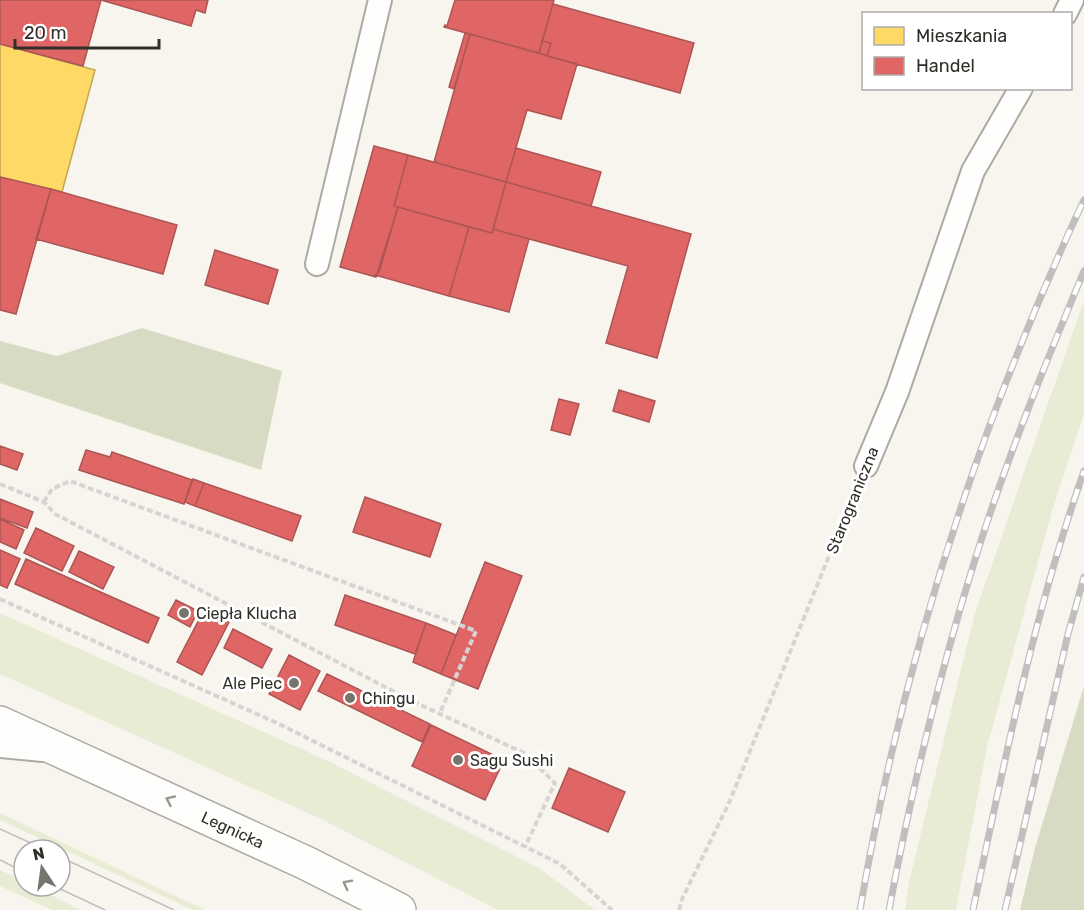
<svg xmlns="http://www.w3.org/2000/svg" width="1084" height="910" font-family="Rubik,sans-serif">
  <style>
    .green { fill: #e9ecd5 }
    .forest { fill: #d8dbc3 }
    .homes { fill: #ffd966; stroke: #c1a654; stroke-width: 1.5 }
    .shops { fill: #e06666; stroke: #ac5554; stroke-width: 1.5 }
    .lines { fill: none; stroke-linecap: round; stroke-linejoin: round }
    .service-casing { stroke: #adaaa5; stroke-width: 26 }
    .secondary-casing { stroke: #adaaa5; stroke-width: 36 }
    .path { stroke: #d6d5d3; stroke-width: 4; stroke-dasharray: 6 3; stroke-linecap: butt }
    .service { stroke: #fefefc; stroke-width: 22 }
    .secondary { stroke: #fefefc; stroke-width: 33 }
    .tram { stroke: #c1bfbe; stroke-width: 1.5 }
    .rail-casing { stroke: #c1bfbe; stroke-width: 7 }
    .rail { stroke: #fff; stroke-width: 4.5; stroke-dasharray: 14; stroke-linecap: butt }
    .oneway { stroke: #989692 }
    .poi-dot { fill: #77746e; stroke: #fff; stroke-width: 2 }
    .labels { text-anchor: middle; stroke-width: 6; stroke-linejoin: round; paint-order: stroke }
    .street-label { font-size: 16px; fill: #312e29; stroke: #fff }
    .poi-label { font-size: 16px; fill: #312e29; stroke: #fff; text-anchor: start }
  </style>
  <rect width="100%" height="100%" fill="#f8f5ee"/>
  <!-- green -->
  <path class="green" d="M1084,300V414L1052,511L987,747L956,910H905L909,882L974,616Z
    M0,613L326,760L539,868L595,910H498L321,819L0,674Z
    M0,813L205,910H193L0,820Z
    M0,870L24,881V886H33L81,910H52L0,886Z"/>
  <!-- forest -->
  <path class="forest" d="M142,328L282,371L261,470L0,383V341L57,356Z
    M1084,686V910H1020L1035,848Z"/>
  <!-- homes -->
  <path class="homes" d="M0,44L95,70L62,192L0,177Z"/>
  <!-- shops -->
  <path class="shops" d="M0,0H101L83,66L0,44Z
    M101,0H208L205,13L196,10L191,26Z
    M455,0H554L539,53L444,27L445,25L447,26Z
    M553,4L694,43L680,93L547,56L551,43L542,41Z
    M465,33L470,34L454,89L449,87Z
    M470,34L577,64L561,119L527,110L506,182L434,162Z
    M542,41L551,43L547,56L539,53Z
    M374,146L408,155L394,206L398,207L376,277L340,267Z
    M516,148L601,172L591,206L506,182Z
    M408,155L506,182L492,233L394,206Z
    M0,177L51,189L16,314L0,310Z
    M506,182L691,234L657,358L606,343L628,266L493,229Z
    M51,189L177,225L163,274L36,239Z
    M398,207L469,227L449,296L375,275L379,272Z
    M469,227L492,233L493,229L529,239L509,312L449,296Z
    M215,250L278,270L268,304L205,285Z
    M619,390L655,401L649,422L613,411Z
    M559,399L579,404L570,435L551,430Z
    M0,446L23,454L17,470L0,464Z
    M86,450L110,457L112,452L192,480L184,504L79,470Z
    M193,479L204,483L195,506L185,502Z
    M204,483L301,516L292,541L195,506Z
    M365,497L441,524L430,557L353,532Z
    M0,499L33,512L27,528L0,518Z
    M0,519L24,530L16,549L0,542Z
    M36,528L74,546L62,571L24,553Z
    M0,550L20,559L7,588L0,585Z
    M79,551L114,567L103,589L69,572Z
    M26,559L159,618L148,643L15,584Z
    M485,562L522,576L478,689L441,674Z
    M345,595L426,623L415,654L335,625Z
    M176,600L198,611L190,627L168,615Z
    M204,610L229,622L202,675L177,662Z
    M426,623L456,635L441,674L413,662Z
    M233,629L272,649L262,668L224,648Z
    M289,655L320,671L300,710L269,694Z
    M327,674L430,724L422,742L318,691Z
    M431,725L504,760L485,800L412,766Z
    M569,768L625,792L608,832L552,808Z"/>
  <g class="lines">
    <defs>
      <path id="service" d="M1065,14L1072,0
        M317,264L380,0
        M866,466L897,392L973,171L1021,88
        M0,746L43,750"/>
      <g id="secondary">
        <path id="s1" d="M0,723L306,863L399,910"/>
      </g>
    </defs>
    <!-- service casing -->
    <use href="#service" class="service-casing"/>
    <!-- secondary casing -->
    <use href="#secondary" class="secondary-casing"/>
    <!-- path -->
    <path class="path" d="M0,484L44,502L55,514L410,700L524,753L555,783L525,847
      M44,502L52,489L70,481L476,631L439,715
      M0,599L277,723L560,864L612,910
      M679,910L682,899L729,803L852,499"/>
    <!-- service -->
    <use href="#service" class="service"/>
    <!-- secondary -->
    <use href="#secondary" class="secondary"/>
    <!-- tram -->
    <path class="tram" d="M0,829L46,850
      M60,857L174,910
      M0,860L24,872
      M54,886L105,910"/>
    <defs>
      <path id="rail" d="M860,910C902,664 978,426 1084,200
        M889,910C912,788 941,666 979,547C1009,453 1046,362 1084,271
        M973,910C1004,763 1034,613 1084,471
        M1005,910L1068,634L1084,577"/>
    </defs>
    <!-- rail casing -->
    <use href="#rail" class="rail-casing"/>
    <!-- rail -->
    <use href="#rail" class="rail"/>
  </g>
  <!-- one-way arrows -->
  <defs><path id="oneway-chevron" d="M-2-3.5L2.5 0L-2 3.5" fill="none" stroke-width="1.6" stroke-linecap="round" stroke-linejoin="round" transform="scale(1.5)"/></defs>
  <g class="oneway">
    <use href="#oneway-chevron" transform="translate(170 800) rotate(-155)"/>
    <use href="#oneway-chevron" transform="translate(347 884) rotate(-153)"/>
  </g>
  <!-- markers -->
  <g class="poi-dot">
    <circle cx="184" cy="613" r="6"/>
    <circle cx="294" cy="683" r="6"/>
    <circle cx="350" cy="698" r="6"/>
    <circle cx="458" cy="760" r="6"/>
  </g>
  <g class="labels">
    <!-- street labels -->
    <g class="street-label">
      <text transform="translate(852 500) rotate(-68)" y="6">Starograniczna</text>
      <text dy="6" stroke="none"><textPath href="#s1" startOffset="256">Legnicka</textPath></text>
    </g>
    <!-- poi labels -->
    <g class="poi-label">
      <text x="196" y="619">Ciepła Klucha</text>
      <text x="282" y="689" text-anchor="end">Ale Piec</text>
      <text x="362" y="704">Chingu</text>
      <text x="470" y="766">Sagu Sushi</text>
    </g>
  </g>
  <!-- legend -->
  <rect x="862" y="12" width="210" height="78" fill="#ffffff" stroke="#adaba9" stroke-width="1.5"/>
  <rect x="874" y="27" width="30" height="18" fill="#ffd966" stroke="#adaba9" stroke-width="1.5"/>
  <text x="916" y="42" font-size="18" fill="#312e29">Mieszkania</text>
  <rect x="874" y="57" width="30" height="18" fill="#e06666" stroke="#adaba9" stroke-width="1.5"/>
  <text x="916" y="72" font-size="18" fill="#312e29">Handel</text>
  <!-- north arrow -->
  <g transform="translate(42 868) rotate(347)"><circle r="28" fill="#ffffff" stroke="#adaba9" stroke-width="1.5"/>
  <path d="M0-4.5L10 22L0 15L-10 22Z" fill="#77746e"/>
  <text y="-9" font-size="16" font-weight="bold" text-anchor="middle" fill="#312e29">N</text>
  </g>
  <!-- scale -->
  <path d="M15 39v9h144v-9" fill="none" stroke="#312e29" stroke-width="3"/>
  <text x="24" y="39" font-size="18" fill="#312e29" stroke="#ffffff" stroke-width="4.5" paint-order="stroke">20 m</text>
</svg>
